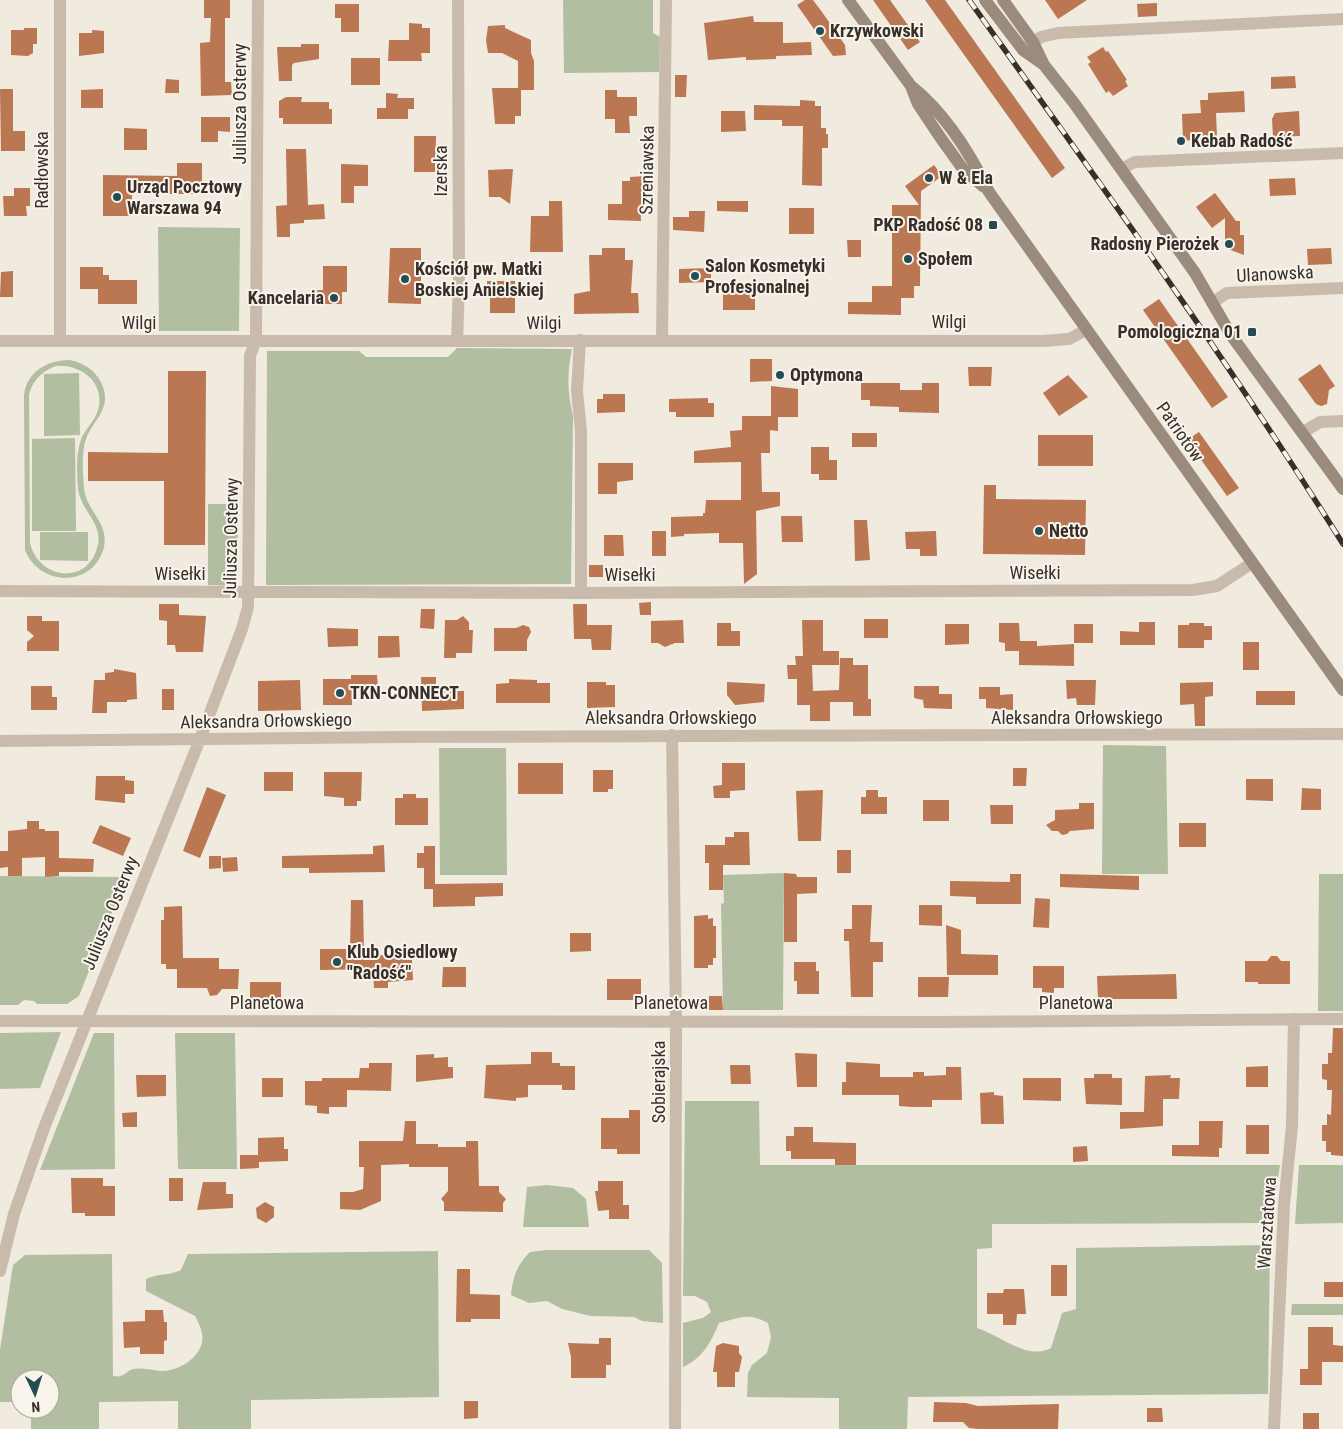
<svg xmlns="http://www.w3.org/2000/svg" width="1343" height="1429" font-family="'Roboto Condensed',sans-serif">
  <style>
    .green { fill: #b1bea0; fill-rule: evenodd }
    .building { fill: #bb7652 }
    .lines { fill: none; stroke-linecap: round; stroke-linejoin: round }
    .street { stroke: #c8bbab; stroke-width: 12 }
    .secondary { stroke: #9b8b7d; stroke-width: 12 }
    .rail-casing { stroke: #362f2a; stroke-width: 5.5 }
    .rail { stroke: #f8f3eb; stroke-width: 4; stroke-dasharray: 11; stroke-linecap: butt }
    .poi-dot { fill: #234c54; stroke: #f8f3eb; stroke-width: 2 }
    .labels { text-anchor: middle; stroke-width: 4; stroke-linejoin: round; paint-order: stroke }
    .poi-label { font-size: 18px; font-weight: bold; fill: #362f2a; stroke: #f8f3eb; text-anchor: start }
    .street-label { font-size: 18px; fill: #362f2a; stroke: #f8f3eb }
  </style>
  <rect width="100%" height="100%" fill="#f0eadf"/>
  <!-- green -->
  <path class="green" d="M563,0H653V33L660,37L659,72L564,73Z
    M158,227L240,228L239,331H159Z
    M457,348L572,349C567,373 567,391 573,416L571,584L266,585L267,351H359L366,357H448Z
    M70,360C85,363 98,372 103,387C111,410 93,420 86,439C81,453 83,473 84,488C86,511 109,522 104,547C94,588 39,587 25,550L24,395C27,371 48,360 70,360ZM56,366C80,364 106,382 98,410C95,422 83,430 80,443C76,456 77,474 78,488C80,511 105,524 97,548C87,585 39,580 30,543L29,395C32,381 42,371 56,366Z
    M79,373L80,435L44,436V374Z
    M75,438L76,531H32V439Z
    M208,504H238L237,586L208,585Z
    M40,532H88V561L40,560Z
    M1103,745L1166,746L1168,874H1102Z
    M439,748H506L507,875H440Z
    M784,873L783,1010H723L721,904L724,903L723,875Z
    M1319,874H1343V1011H1318Z
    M0,876L126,877L79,996L67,1004H37L34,1001L24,1000L18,1005H0Z
    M61,1032L40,1088L0,1089V1033Z
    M94,1033H114L115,1169L40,1170Z
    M175,1033H235L237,1169H178Z
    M685,1101H759L760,1165H1280L1271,1223L992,1224V1248L977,1249V1328C1000,1335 1027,1361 1051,1348L1062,1313L1076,1309V1248L1270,1245L1268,1394L908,1397L907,1429H839V1398L747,1397L748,1373L752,1365L767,1353L771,1337L768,1323C747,1312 740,1318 719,1323C711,1342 703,1358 683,1367V1323L703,1318L711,1312L707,1302L695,1296H683Z
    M1299,1165H1343V1223L1295,1224Z
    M547,1185L573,1188L586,1199L589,1227H523L527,1187Z
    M547,1250H649L662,1263L663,1323L642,1321L634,1317L591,1316L562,1309L547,1301L529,1303L511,1295C513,1276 517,1265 530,1252Z
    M438,1251L439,1397L251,1400V1429H178V1401L99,1402V1429H31V1409H50V1379H20V1402H0V1350L13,1265L25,1255L112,1254L113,1376C125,1378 124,1372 133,1369C142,1367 155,1371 164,1371C180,1370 199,1358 202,1342C204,1333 199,1324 195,1316L146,1291V1279C158,1273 170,1276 181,1270L188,1254Z
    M1292,1304H1343V1315H1291Z"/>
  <!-- building -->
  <path class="building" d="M204,0H230V18H225V82H231L232,95L201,96L200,43L210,42L211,18H204Z
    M805,0H813L822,12L845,45L846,55L833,56L797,5Z
    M873,0H890L920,42L908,50Z
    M925,0H945L1065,168L1052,178Z
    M1045,0H1087L1058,19Z
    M1157,3V16L1138,17L1137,4Z
    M335,4H359V32H341V18H335Z
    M753,16L754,22H783V43L811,42L812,55L776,56V59L746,60V57L708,60L704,23Z
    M409,23L422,24V28H430V53H421L422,61H388L389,40H409Z
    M505,25V28L531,40V53L534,61V90H521V116H515V124H495L492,88H518V61L502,53H488L486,40L488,26Z
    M24,28H37V44H33V53L28,56L11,55V30H24Z
    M92,30L104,31V53L79,56V33H92Z
    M301,44H319V59L294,63L292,65V81H279L277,47H301Z
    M1103,47L1106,52L1108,51L1127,80L1125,81L1128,86L1113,96L1109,91L1106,93L1088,64L1091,62L1087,57Z
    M351,58H380V85H351Z
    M675,75H687L686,97H675Z
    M1295,76L1296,88L1271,89V77Z
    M166,79L179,80V93H165Z
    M0,89H13V131H25V151H1Z
    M103,89V108H81V90Z
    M605,90H617V97H637V116H629L630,133H615V119H605Z
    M1244,91L1245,112L1216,113L1217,137L1183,141L1182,114L1201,113L1200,100H1208V93Z
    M386,93L398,94L397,98H414V109H408V119H377V108H386Z
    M286,97H302L301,102H329V109H332V124H283V118H279V101Z
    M800,100L815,101V106H821V128H826V134H828V148H822V186L802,185L803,126H782V120H754V105L800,106Z
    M721,111H745L746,131L721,132Z
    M1299,111L1300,136L1273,137L1272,119L1275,113Z
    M201,117H230V132L218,131V142H201Z
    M124,128L147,129V150H124Z
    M414,136H436L435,172H414Z
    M286,149H306L308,205L324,204L325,219L304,220V223L290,224V237H277L276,206L287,205Z
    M177,163H202V194H132V216H103V175L177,176Z
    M341,164L368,165V186H354V203H341Z
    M934,165L942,176L921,191L920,286H914V298H901V315L848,314V302H872V286H892V205H919L905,186Z
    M513,169L510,204L500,197H489L488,170Z
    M645,176V205H640L641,221L608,220V204H622V181H630V177Z
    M1295,178L1296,195L1270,196L1269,179Z
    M14,188H30V206H26L27,216H4L3,196H14Z
    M1215,193L1236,221H1240V235H1244V255L1225,248V218L1212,228L1196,207Z
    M549,201H562L563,252H530L531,216H549Z
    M717,201H748V212L717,211Z
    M789,208H814V234H789Z
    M689,211H705L704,232L673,230V217H689Z
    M847,240H861V257H848Z
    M390,248H421V304L388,303Z
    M602,248H625V260H633L631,293H638L639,313L574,314V294L590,291L589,255H602Z
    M1331,248L1332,264L1308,265L1307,249Z
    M323,266H347V292H342V304H318L317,290H323Z
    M80,267H103V275H109V280H137V304H98V289H80Z
    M711,268V282L679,283V269Z
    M13,271V297H0L1,272Z
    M487,281H515V313H490V294L487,295Z
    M736,284H755V310H723V288H736Z
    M1159,299L1228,397L1212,408L1143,310Z
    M750,359H772V381L750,382Z
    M1320,364L1335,386L1329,390L1327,404L1321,406L1316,404L1298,379Z
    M968,367H992L991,386H969Z
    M168,371H206L205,545H164V481H88V452L168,453Z
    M1068,375L1088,397L1059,416L1043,393Z
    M861,383H900V390H922V383H939V413L899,412V407L870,406V400H861Z
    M771,386L798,389V417H778V431L770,430V453H761L762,492H780V506L756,511L757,574L744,584L743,543H719V533L684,534V536L671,537V517L703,516V513H705L706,500H741V462L694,463V451L731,447L730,431L742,430V416H771Z
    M603,394H625V412L597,413V399H603Z
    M708,398V403H714V417H676V412H669V399Z
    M1199,432L1239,488L1227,496L1187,440Z
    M852,433H877V447H852Z
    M1038,435H1093V466H1038Z
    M811,447H829V460H837V480H819V474H811Z
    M598,463H633V480L617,482V494H598Z
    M984,485H996V499L1086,500L1085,555L983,554Z
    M781,516H802L803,542H782Z
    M854,520H867L870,560L855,561Z
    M652,531H666V556H652Z
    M936,531L937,556H920V549H906L905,532Z
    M604,535H623L624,556H604Z
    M589,565H603V577H589Z
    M651,602V615H640L639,603Z
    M159,604H179V615L206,616L203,652H176L175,645H167V621L159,620Z
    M573,604H587V625H612L611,650H592L591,639H574Z
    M421,609H435L434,629L420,628Z
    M27,616H42V621H59V651H27V642L34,636L27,630Z
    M463,616L469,622V630H473L472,653H456V658H444L445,620H457Z
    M864,619H888V638H864Z
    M683,620L684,643H675L665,647L658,643H651V621Z
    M802,620H823V651H839V665H812L813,691L839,690L840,658H853V665H868V699H871V716H853V702H830V721H810V705H797V679H788L787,665H796L795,656H803Z
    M1139,622H1155V645H1120V631L1139,632Z
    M717,623H731V631H740V646H717Z
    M999,623H1019L1020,641H1037V646L1074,644V666L1019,665V651H1005V643L999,642Z
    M1189,623H1204V626H1212V640H1204V648H1178V625H1189Z
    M945,624H969V644L945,645Z
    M1074,624H1093V643H1074Z
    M523,625L529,627L531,632L527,640V651H494V628H516Z
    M327,628L358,629V646L328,647Z
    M378,636H399L400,657L378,658Z
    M1243,642H1259V670H1243Z
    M114,669L136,673L137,699L127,700V702H107V713H92L94,680H105V673L114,672Z
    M351,675H377L378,689H352V705H323V679H351Z
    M421,677H436V691H464V709L422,711Z
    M509,679L537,680V683H550V703H496V684L509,683Z
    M300,680L301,710L258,711V681Z
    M1066,680H1096L1095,705H1077L1076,698L1067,699Z
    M587,682H606V685H615V707L587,708Z
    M727,682L765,684L764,702L735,705L727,695Z
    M1213,682V696L1205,697V726H1195L1194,704L1180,705V683Z
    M31,686H52V697H57V710H31Z
    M914,686H939V694H952V709L924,708L923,700L914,698Z
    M979,687H1000V695L1013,694V710L986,708V699H979Z
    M162,689H174V710H162Z
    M1256,691H1295V705H1256Z
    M518,763H563V794H518Z
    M722,763H745V790L730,791V798H714L713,786L722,785Z
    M1013,768H1027L1026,786H1013Z
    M593,770H613V789H608V792H593Z
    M264,772H293V791H264Z
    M324,772H362L361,801H357V806H344V798L324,796Z
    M96,776H125V780L134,781V794H125V803L95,800Z
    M1246,779H1273V801L1246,800Z
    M207,787L226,795L200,858L183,851Z
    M1302,788L1321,789V810H1301Z
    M823,790L821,841H798L796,791Z
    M866,790H878V797H887V814H861V797H866Z
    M403,794H416V798H428V825H395V798H403Z
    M923,800H949V821H923Z
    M1079,803H1094V829L1070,831L1067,834L1062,835L1058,831H1052L1046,825L1055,820V810L1079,809Z
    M990,805H1013V824H991Z
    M27,821H39V829H45V831H59V858L94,859L93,872H59V876L45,877V857L22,858V876H8V867L0,868V851H8V831L27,829Z
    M1179,823H1206V847H1179Z
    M100,825L131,838L123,856L92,843Z
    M734,832H749L750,865H723V890H709V863H705V845H725V837H734Z
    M384,845L385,872L309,873V868H282V856L373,854V846Z
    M424,846H435V884L503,883V896L475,897V906L433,907V889H424V868H417V853H424Z
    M837,850H851V873H837Z
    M209,856H221V868L209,869Z
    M237,857L238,871L223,872L222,858Z
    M784,873L796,874L797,877H817V893L797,894V942H784Z
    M1010,874H1021V904H976V897L950,896V881L1010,882Z
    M1060,874L1139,876V890L1060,887Z
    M1035,898L1050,899L1049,928L1033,927Z
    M351,900H363L364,955H404V960H412L413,980L388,982V988H374L373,969L320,970V949H350Z
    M852,905H872L870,942H883V962H873V997H851L849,941H844V929H852Z
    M919,905H942V926L919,925Z
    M182,906L183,958H219V969H239L238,989H222L217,995L210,996L207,988H177V969H166V964H161V920H164V907Z
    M708,915V919L713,918V926H716V958H713V965H708V968H694V916Z
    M946,925L961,930V954L998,955V975H947Z
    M570,933H591V951L570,952Z
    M1271,956H1277L1281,961H1290V984H1258V982H1245V961H1267Z
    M794,962H816V971H819V994H797V981H794Z
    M1033,966H1064V988H1054V993L1042,992V988H1033Z
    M443,967H466V987H442Z
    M1176,974L1177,999H1098L1097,976Z
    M918,977H949L948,997H918Z
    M607,979H641V1000H607Z
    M250,982H281V998H250Z
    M709,996H722L723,1010H709Z
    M1333,1028H1343V1156L1331,1155V1152H1326V1141H1322V1125H1327V1114L1331,1115L1332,1090H1327V1080L1322,1079V1064H1328V1053H1332Z
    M531,1052H552V1063H560V1066H575V1090H562V1085H528V1097L516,1098V1101L484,1098L486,1065L531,1064Z
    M795,1053L817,1054V1087H797Z
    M434,1054V1058L448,1057V1067H453V1078L416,1082V1055Z
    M846,1062L880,1064V1077H913V1072H924V1076L946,1075V1067H961L962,1100H932V1107H912L899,1106V1095H842V1082H846Z
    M369,1063H392L391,1091L347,1090V1107H329V1114L317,1113V1106L305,1105V1081H322V1078H359L360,1068H369Z
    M730,1065H750L751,1084H731Z
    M1268,1066V1087H1246V1067Z
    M1094,1074H1112V1078H1122V1105L1086,1104L1084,1078H1094Z
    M136,1075H166V1096L137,1097Z
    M1171,1075L1170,1078H1180L1179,1099H1163V1126L1120,1129V1112H1144L1145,1076Z
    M262,1078H283V1097H262Z
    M1023,1078H1061V1101L1023,1100Z
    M994,1092V1095L1003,1096L1004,1124H981L980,1093Z
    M629,1110H640V1154H617V1149H601V1118H629Z
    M137,1112V1127H123L122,1113Z
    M405,1121H416V1144H438V1147H466V1141H478L479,1186H499V1192L506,1199L503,1203V1212L444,1211V1202L441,1199L448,1191V1167H409V1164L381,1165V1201L360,1210L340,1209V1192H353L363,1189L364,1167H359V1141H403Z
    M1199,1121H1223L1222,1148H1219V1157L1172,1156V1145H1199Z
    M1246,1125H1269V1154H1246Z
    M794,1127H813V1142L856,1143V1165H835V1159H791V1151H786V1136H794Z
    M284,1137V1149H288V1161L259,1162V1168L240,1169V1155H258V1138Z
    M1087,1146L1088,1161L1073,1162V1147Z
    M71,1178H103V1186H115V1216H85V1213H72Z
    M169,1178H183V1201H169Z
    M598,1181H623V1205H629V1219H609V1210L598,1211L595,1191H598Z
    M203,1182H226V1194H233V1208L197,1210Z
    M265,1202L274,1207V1217L266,1223L257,1218L256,1208Z
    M1051,1265H1067V1296H1051Z
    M457,1269H470V1294L500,1295V1319H471V1322H456Z
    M1324,1282H1343V1297H1324Z
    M1004,1289H1024L1026,1314H1017L1016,1325H1003V1314H987V1293H1003Z
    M145,1310H163L164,1322H167V1340L164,1341V1354H140V1347L124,1348L123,1322L145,1321Z
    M1308,1327H1333V1345L1343,1346V1362H1322V1385H1300V1369H1308Z
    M599,1338H611V1365H606V1378H571V1357L568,1343L599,1344Z
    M723,1343L739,1346V1353L742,1357L739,1372H735V1387H717V1372H713L716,1346Z
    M464,1401H478V1418L464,1419Z
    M934,1402L966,1403L978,1406L1059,1404L1058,1429H978L969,1428L963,1422H933Z
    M1147,1408H1162L1163,1422H1147Z
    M1303,1413H1319V1429H1303Z"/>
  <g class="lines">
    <!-- street -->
    <path class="street" d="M60,0V341
      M1025,48L1041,37L1058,33L1343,19
      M1121,169L1135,162L1343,153
      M1212,303L1227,293L1343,288
      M580,340L577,391L581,432V593
      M662,340L666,0
      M0,341H1043L1069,339L1086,330
      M457,341L459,285L458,0
      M1303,432L1320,422L1343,421
      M0,591L581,593L1193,590L1217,586L1252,563
      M672,735L676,1020L675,1429
      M0,741L400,737L1343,734
      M0,1021L934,1022L1343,1019
      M0,1271L14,1214L44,1128L200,739L242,629L248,607L250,356L256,340L258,0
      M1274,1429L1284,1205L1292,1126L1294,1019"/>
    <!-- secondary -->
    <path class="secondary" d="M848,0L911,86L918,104L940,137L963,169L984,187
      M985,0L1023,50L1043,64
      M1003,0L1033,42L1044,65L1074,103L1195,273L1231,335L1343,489
      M911,86C945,113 970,153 989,192L1343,690"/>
    <defs>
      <path id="rail" d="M969,0C1097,179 1226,357 1343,544"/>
    </defs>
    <!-- rail casing -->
    <use href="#rail" class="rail-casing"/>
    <!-- rail -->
    <use href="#rail" class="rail"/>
  </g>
  <!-- markers -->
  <g class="poi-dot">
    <circle cx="820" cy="31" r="5"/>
    <circle cx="1181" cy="141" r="5"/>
    <circle cx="929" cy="178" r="5"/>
    <circle cx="117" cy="197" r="5"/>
    <rect x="988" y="220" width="10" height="10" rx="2.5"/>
    <circle cx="1229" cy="244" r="5"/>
    <circle cx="908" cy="259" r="5"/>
    <circle cx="695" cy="276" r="5"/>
    <circle cx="405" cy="279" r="5"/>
    <circle cx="334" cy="298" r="5"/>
    <rect x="1247" y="327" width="10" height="10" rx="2.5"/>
    <circle cx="780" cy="375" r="5"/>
    <circle cx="1039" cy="531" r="5"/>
    <circle cx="340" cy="693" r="5"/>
    <circle cx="337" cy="962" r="5"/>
  </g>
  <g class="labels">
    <!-- poi labels -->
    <g class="poi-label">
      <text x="830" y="37">Krzywkowski</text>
      <text x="1191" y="147">Kebab Radość</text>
      <text x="939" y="184">W &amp; Ela</text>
      <text x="127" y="193">Urząd Pocztowy<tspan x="127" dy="21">Warszawa 94</tspan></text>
      <text x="983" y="231" text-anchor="end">PKP Radość 08</text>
      <text x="1219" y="250" text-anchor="end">Radosny Pierożek</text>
      <text x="918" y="265">Społem</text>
      <text x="705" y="272">Salon Kosmetyki<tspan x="705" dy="21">Profesjonalnej</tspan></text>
      <text x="415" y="275">Kościół pw. Matki<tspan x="415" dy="21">Boskiej Anielskiej</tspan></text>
      <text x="324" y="304" text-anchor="end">Kancelaria</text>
      <text x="1242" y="338" text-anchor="end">Pomologiczna 01</text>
      <text x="790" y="381">Optymona</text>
      <text x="1049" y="537">Netto</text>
      <text x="350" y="699">TKN-CONNECT</text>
      <text x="347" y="958">Klub Osiedlowy<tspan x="347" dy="21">"Radość"</tspan></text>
    </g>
    <!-- street labels -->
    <g class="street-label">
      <text transform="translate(240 104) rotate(-90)" y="6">Juliusza Osterwy</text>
      <text transform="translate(42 170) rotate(-90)" y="6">Radłowska</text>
      <text transform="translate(647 170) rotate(-89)" y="6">Szreniawska</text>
      <text transform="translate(441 171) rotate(-90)" y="6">Izerska</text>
      <text transform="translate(1275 274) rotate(-3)" y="6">Ulanowska</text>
      <text x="949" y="328">Wilgi</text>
      <text x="139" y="329">Wilgi</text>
      <text transform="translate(544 323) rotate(-1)" y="6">Wilgi</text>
      <text transform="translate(1180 432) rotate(55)" y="6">Patriotów</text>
      <text transform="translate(231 538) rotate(-89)" y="6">Juliusza Osterwy</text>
      <text x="1035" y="579">Wisełki</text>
      <text x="180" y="580">Wisełki</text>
      <text x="630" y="581">Wisełki</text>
      <text x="671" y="724">Aleksandra Orłowskiego</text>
      <text x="1077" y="724">Aleksandra Orłowskiego</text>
      <text transform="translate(266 721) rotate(-1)" y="6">Aleksandra Orłowskiego</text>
      <text transform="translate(110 913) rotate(-68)" y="6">Juliusza Osterwy</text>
      <text x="267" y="1009">Planetowa</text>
      <text x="671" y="1009">Planetowa</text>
      <text x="1076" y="1009">Planetowa</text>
      <text transform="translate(659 1082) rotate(-90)" y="6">Sobierajska</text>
      <text transform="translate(1267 1223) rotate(-86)" y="6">Warsztatowa</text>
    </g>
  </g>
  <!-- north arrow -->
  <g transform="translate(35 1394) rotate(176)"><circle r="24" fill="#f8f3eb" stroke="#aaa59e"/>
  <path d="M0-4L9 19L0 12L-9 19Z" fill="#234c54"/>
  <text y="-8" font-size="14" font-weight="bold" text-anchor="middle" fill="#362f2a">N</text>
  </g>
</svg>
